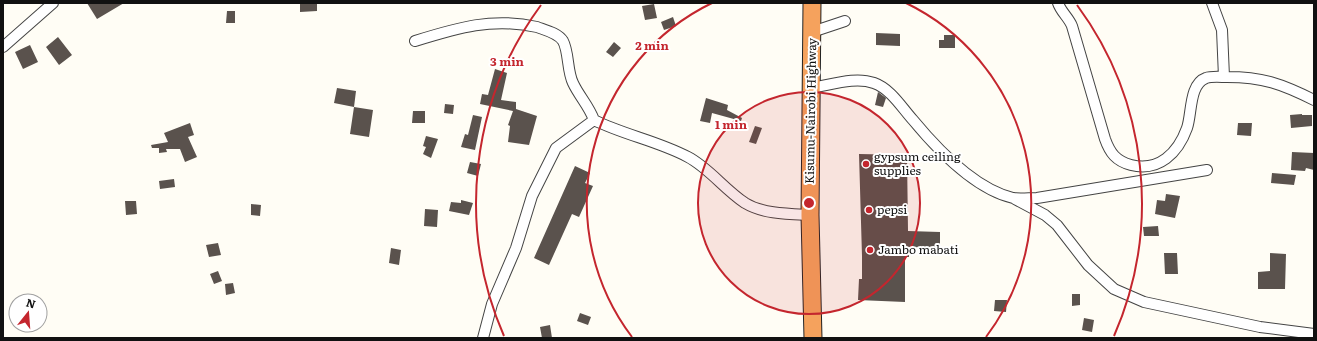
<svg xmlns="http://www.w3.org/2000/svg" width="1317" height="341" font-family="Literata,serif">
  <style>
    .building { fill: #5a524d }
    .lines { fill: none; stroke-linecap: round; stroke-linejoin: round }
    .street-casing { stroke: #444; stroke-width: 12 }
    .highway-casing { stroke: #222; stroke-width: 19 }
    .street { stroke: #fff; stroke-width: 10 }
    .highway { stroke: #f5a25d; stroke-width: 17 }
    .ring { fill: none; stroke: #c4262e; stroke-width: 2 }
    .poi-dot { fill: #c4262e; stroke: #fff; stroke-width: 1.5 }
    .labels { text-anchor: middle; stroke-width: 4; stroke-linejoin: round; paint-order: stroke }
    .street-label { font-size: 12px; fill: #111; stroke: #fff }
    .poi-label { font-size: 12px; fill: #111; stroke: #fff; text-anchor: start }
    .centre { fill: #c4262e; stroke: #fff; stroke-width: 2 }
    .ring-label { font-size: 12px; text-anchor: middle; font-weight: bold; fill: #c4262e; stroke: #fff; stroke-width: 4; stroke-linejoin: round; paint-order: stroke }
  </style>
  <rect width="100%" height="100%" fill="#fffdf5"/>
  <!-- building -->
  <path class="building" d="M87,3H124L97,19Z
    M300,3H317V11L300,12Z
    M654,4L657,18L645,20L642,6Z
    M227,11H235V23H226Z
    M673,17L676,26L664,30L661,22Z
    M876,33L900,34V46L876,45Z
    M944,35H955V48H939V40H944Z
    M58,37L72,55L59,65L46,47Z
    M614,42L621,48L613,57L606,52Z
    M30,45L38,62L23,69L15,52Z
    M495,69L507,73L501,100L516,102V109L537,116L529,145L508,142L510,126L508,125L513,111L480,104L482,94L488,95Z
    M337,88L356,91L354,107L334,103Z
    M878,92L886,98L883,107L875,105Z
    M706,98L728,105L727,110L742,118L741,121L712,113L710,123L700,121Z
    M445,104L454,105L453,114L444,113Z
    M354,107L373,110L369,137L350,134Z
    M413,111H425V123H412Z
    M1302,114V115H1312V126L1291,128L1290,115Z
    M473,115L482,117L475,150L461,147L465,134L468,135Z
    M190,123L194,135L188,137L197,157L185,162L180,149H166L167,152L159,153V148H152L151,145L168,142L164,133Z
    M1238,123H1252L1251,136L1237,135Z
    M755,126L762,128L756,144L749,142Z
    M426,136L438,139L431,158L423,154L426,147L423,146Z
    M1292,152L1314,153V170L1306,168L1305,171L1291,170Z
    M859,154L907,155L908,231L940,232V248L909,247V257H905V302L858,300L859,279H862V256Z
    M470,162L481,164L478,176L467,173Z
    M575,166L590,173L585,183L593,186L579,217L572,214L549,265L534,258Z
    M1272,173L1296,175L1294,185L1271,183Z
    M174,179L175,187L160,189L159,181Z
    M1166,194L1180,196L1175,218L1155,214L1157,200L1165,201Z
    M461,200L473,203L469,215L449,211L451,202L461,203Z
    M125,201H136L137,214L126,215Z
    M251,204L261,205L260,216L251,215Z
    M425,209L438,210L437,227L424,226Z
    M1158,226L1159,236H1144L1143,227Z
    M218,243L221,255L209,257L206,245Z
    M391,248L401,250L399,265L389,263Z
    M1164,253H1177L1178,274H1165Z
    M1270,253L1286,254L1285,289H1258V272L1270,271Z
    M218,271L222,281L214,284L210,274Z
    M233,283L235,293L226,295L225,284Z
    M1072,294H1080V305L1072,306Z
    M995,300H1007L1006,312L994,311Z
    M580,313L591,317L588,325L577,321Z
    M1084,318L1094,320L1092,332L1082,330Z
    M550,325L552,338H542L540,327Z"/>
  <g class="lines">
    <defs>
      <path id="street" d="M1058,3C1061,12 1069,18 1072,26L1105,139C1110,153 1116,161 1131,165C1159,172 1178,153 1187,128C1192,114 1189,84 1206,78C1211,76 1221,77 1227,77C1263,77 1282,84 1314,100
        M1212,3L1222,30L1224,77
        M812,32L845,21
        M415,41C457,28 492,17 537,27C545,30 558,33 563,41C569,52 567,71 573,83C579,96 589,106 594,120C624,135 658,141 688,157C709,168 724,189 745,203C763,214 789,214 810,215
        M3,47L53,3
        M811,88C831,85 855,76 874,83C891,89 902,108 913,120C937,149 975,189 1013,198C1020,199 1029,198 1037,198L1207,170
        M1015,199L1045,215L1057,225L1088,265L1114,289L1144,302L1260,327L1314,334
        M483,338L492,304L516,248L532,196L556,148L594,120"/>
      <path id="highway" d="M812,3L810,215L813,338"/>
    </defs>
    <!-- street casing -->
    <use href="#street" class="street-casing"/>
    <!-- highway casing -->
    <use href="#highway" class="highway-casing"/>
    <!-- street -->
    <use href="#street" class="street"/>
    <!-- highway -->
    <use href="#highway" class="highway"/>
  </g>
  <!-- distance rings -->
  <circle cx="809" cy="203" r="111" fill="#c4262e" fill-opacity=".12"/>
  <g class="ring">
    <circle cx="809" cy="203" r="111"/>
    <path d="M632 337A222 222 0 0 1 712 3M906 3A222 222 0 0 1 986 337"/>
    <path d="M504 336A333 333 0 0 1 541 5M1077 5A333 333 0 0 1 1114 336"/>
  </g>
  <!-- markers -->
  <g class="poi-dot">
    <circle cx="866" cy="164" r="4"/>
    <circle cx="869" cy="210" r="4"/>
    <circle cx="870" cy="250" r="4"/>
  </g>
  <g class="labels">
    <!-- street labels -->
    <g class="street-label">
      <text transform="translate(811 111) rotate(-89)" y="4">Kisumu-Nairobi Highway</text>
    </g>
    <!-- poi labels -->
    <g class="poi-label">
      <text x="874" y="161">gypsum ceiling<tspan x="874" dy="14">supplies</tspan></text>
      <text x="877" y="214">pepsi</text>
      <text x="878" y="254">Jambo mabati</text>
    </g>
  </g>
  <circle cx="809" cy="203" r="6" class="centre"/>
  <g class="ring-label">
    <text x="652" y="50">2 min</text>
    <text x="507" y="66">3 min</text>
    <text x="731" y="129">1 min</text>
  </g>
  <!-- border -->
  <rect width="1317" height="341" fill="none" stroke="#111111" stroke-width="8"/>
  <!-- north arrow -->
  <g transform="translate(28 313) rotate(17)"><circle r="19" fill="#ffffff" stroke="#a0a0a0"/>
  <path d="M0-3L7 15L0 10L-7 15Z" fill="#c4262e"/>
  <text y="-6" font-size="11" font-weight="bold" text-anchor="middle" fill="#111111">N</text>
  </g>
</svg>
